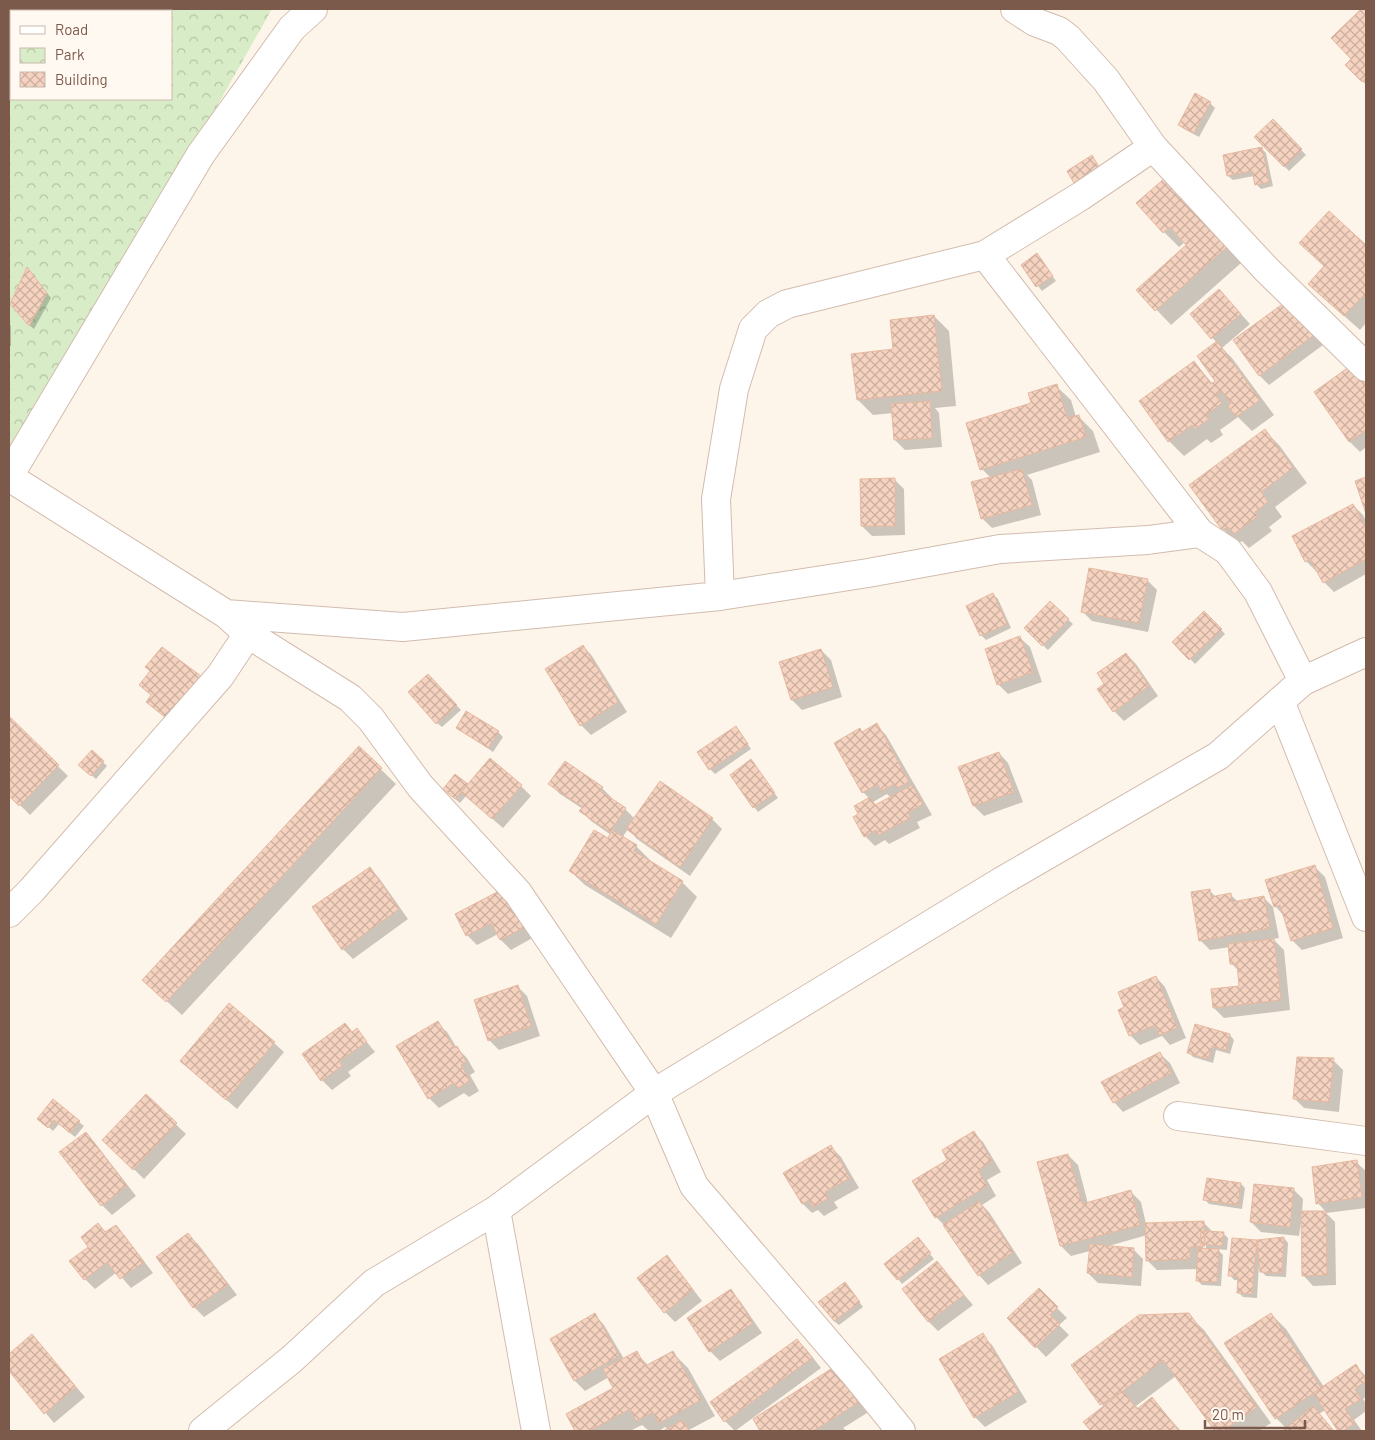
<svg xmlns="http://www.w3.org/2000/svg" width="1375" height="1440" font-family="Barlow,sans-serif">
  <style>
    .park { fill: url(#park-crowns); fill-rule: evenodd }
    .shadow { fill: #0003; fill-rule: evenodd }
    .building { fill: url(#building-cross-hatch); stroke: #e8b9a0 }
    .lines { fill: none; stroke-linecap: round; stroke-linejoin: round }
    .minor-casing { stroke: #d2bcae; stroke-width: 30 }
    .minor { stroke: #fff; stroke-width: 28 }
  </style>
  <defs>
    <pattern id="park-crowns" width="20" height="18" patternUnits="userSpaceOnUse" patternTransform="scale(1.25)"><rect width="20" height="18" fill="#d8edc7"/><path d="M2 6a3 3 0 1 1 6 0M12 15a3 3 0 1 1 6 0" fill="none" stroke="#b4c3a4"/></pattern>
    <pattern id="building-cross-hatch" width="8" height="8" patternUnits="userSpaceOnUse" patternTransform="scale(1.25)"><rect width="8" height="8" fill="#f5d3c0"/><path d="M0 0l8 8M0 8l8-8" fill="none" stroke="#cbae9e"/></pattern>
  </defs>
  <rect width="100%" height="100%" fill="#fef5ea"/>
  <!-- park -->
  <path class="park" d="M9,9H272L16,461L9,457ZM11,11H171V99H11Z"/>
  <!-- shadow -->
  <path class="shadow" d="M1363,9H1366V85L1347,65L1353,59L1333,38Z
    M1195,95L1210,103L1215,108L1199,137L1184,129L1179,125Z
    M1273,120L1306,155L1289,171L1256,137Z
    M1261,148L1266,153L1273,186L1261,189L1256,184L1254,176L1233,180L1228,176Z
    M1179,195L1241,263L1171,325L1138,290L1188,245L1185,242L1179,247L1164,232Z
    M1329,212L1366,246V323L1360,330L1325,299V267L1301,243Z
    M1037,255L1056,281L1042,291L1022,265Z
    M32,274L51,298L34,329L29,325Z
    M1219,290L1250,324L1222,348L1232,358L1274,415L1252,431L1238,417L1220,430L1223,435L1211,443L1207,439L1184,456L1169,441L1194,362L1213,384L1217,381V343L1192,314Z
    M1298,311L1323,345L1269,385L1259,375Z
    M934,316L949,331L956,406L935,408L939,413L942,447L905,450L895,440L893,413L873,415L858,400L894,350Z
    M9,323L11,326V346L9,345Z
    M1363,376L1366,380V447L1360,452L1350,442L1315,393Z
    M1056,386L1071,400L1076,417L1078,416L1093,431L1100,452L1027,475L1032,480L1041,515L992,528L982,518L991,478L982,469L1033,404Z
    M1264,430L1279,445L1307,483L1275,507L1282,517L1269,527L1272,531L1249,548L1242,541L1238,544L1223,529Z
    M894,479L904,489L905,535L872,536L862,526Z
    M1353,505L1363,515L1366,521V574L1334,592L1324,582L1318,570L1316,571L1306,561Z
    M1147,580L1157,590L1148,632L1092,621L1082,611Z
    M993,594L998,599L1011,628L986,640L981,635Z
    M1050,603L1073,624L1048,650L1025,628Z
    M1204,612L1225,634L1195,664L1174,642Z
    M1020,638L1030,647L1042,682L1008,694L998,684Z
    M583,646L592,656L627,712L591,735L581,725Z
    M821,650L831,660L842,697L802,710L792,700Z
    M1126,654L1136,664L1158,696L1124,721L1114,711L1105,684Z
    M428,676L461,710L442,727L437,723Z
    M467,713L498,732L503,737L493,752L458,728Z
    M9,718L68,776L30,815L9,794Z
    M876,725L886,735L932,815L917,822L920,828L889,844L885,840L875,846L865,836L860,815L870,799L863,792ZM887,794L891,798L877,806L873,802Z
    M740,733L751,749L715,774L710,769Z
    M359,748L396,784L182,1015L159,994Z
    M999,753L1008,763L1023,802L984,816L974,806L960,767Z
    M751,761L778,798L758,812L731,775Z
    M103,762L107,766L96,779L85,770Z
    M565,762L602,788L612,798L611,800L625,809L635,819L660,783L712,819L722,829L690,876L637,839L628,829L622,838L636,846L651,861L650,862L682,882L697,897L671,938L585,885L570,871L608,839L611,835L591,821L581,811L583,809L560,794L550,784Z
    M468,786H521L531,796L503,828L466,796L460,803L449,794Z
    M1315,867L1325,877L1343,938L1302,950L1292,940L1285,917L1275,906Z
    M370,869L379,878L408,919L353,959L343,949Z
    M505,889L534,937L511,950L501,940L498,934L477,945L467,935Z
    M1209,890L1216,897L1231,895L1238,902L1263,897L1273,907L1279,938L1273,939L1284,950L1290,1010L1224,1018L1214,1008L1241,987L1239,971L1232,964L1230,947L1210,950L1200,940Z
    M1156,977L1165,987L1186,1038L1170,1045L1162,1036L1140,1045L1130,1035Z
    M517,986L527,996L540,1036L499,1050L489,1040Z
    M437,1023L447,1032L457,1048L467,1058L475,1072L470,1075L479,1091L469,1097L464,1093L439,1108L429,1098Z
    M345,1025L353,1033L357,1030L375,1052L348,1072L351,1076L332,1090L322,1080Z
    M1230,1035L1234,1040L1230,1054L1216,1050L1213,1063L1193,1057L1189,1053Z
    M274,1043L284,1052L237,1109L181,1061Z
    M1160,1054L1170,1063L1180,1083L1123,1112L1114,1102Z
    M1333,1060L1343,1070L1339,1112L1304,1108L1294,1098Z
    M146,1096L186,1134L144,1179L114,1150Z
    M39,1118L79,1122L84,1126L75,1137L59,1124L53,1131Z
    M973,1132L983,1142L1001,1172L987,1180L996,1196L982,1205L989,1212L1022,1263L988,1285L979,1275L946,1227L936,1217L949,1160Z
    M86,1133L95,1143L136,1196L112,1215L102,1205L61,1152Z
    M831,1147L841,1157L859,1188L834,1202L838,1208L824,1216L818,1210L812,1213L803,1204Z
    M1068,1155L1078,1165L1088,1204L1131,1192L1141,1202L1146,1224L1204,1223L1214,1233H1223L1228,1238L1227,1250L1217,1249L1223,1255L1221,1286L1202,1285L1197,1280L1198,1269L1157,1270L1147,1260V1235L1105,1247L1133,1249L1143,1259L1141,1286L1098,1283L1088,1273L1090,1251L1071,1256L1061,1246L1039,1163ZM1203,1231H1206V1251H1203Z
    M1356,1162L1366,1171V1208L1326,1213L1335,1222L1336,1285L1313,1286L1304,1276L1302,1222H1301L1299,1236L1261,1232L1251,1222L1293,1189L1303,1199L1302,1213L1326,1212L1318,1203Z
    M1241,1184L1245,1188L1242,1209L1209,1204L1205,1200Z
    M98,1225L107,1233L116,1226L125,1236L153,1273L131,1288L117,1272L95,1289L85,1279L90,1247Z
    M188,1235L198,1244L237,1295L204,1317L194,1307Z
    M1284,1238L1288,1243L1286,1277L1266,1276L1261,1271L1259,1264L1257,1298L1243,1297L1238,1292L1239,1280H1234L1230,1275L1257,1241Z
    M922,1244L934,1259L902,1284L898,1279Z
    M667,1257L676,1267L702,1301L675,1322L665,1312Z
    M937,1263L973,1305L938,1331L929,1322Z
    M849,1288L863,1307L839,1325L834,1321Z
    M1039,1290L1067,1318L1059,1325L1069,1335L1046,1357L1008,1318Z
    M730,1291L740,1301L762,1333L720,1361L710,1351L689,1318Z
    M1271,1314L1286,1329L1324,1387L1356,1366L1366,1376V1397L1363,1399L1366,1403V1411L1354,1420L1362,1431H1339L1325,1410L1319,1414L1334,1431H1285L1287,1429L1276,1418Z
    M595,1315L604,1325L624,1359L636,1353L649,1366L673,1353L688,1368L715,1416L689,1430L690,1431H664L668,1430L665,1427L659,1431H649L642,1425L630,1431H576L567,1415L615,1389L609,1377L585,1391L575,1381L552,1339Z
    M1188,1315L1204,1330L1271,1423L1259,1431H1216L1176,1376L1136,1406L1139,1409L1152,1399L1181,1431H1092L1085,1422L1104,1407L1072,1365Z
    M982,1335L992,1345L1027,1402L985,1427L975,1417Z
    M32,1336L85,1397L54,1423L9,1369V1356Z
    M797,1340L807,1350L821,1368L735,1431L725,1421Z
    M844,1378L867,1413L843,1428L847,1431H762L754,1420Z"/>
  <!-- building -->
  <path class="building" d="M1361,9H1366V78L1362,82L1345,65L1351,59L1331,38Z
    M1195,93L1211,102L1194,133L1178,125Z
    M1273,119L1302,149L1284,167L1254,137Z
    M1262,147L1269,182L1255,185L1252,171L1227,176L1223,155Z
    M1092,155L1103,174L1078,190L1067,171Z
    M1165,178L1227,247L1155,311L1136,290L1186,245L1170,227L1163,233L1136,203Z
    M1329,211L1366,245V298L1363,296L1344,316L1308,284L1324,266L1299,243Z
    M1037,253L1053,276L1036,287L1021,265Z
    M27,267L47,293L29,326L10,304Z
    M1219,289L1241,314L1211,339L1190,314Z
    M1288,300L1314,335L1259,376L1233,340Z
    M934,315L942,391L857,400L851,354L893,349L890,320Z
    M1217,341L1260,400L1236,417L1228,406L1231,403L1222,391L1216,395L1222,403L1206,415L1209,419L1195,429L1192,425L1168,442L1139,401L1194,361L1211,384L1215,381L1197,356Z
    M1353,364L1366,383V430L1349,442L1314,392Z
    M1057,384L1067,418L1079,415L1086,437L980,470L966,423L1031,403L1028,393Z
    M930,401L932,438L894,440L891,404Z
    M1265,429L1293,468L1261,492L1268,502L1255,512L1258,516L1234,534L1228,527L1222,530L1189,485Z
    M1022,469L1032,505L981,519L971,482Z
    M1366,477V514L1355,481Z
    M895,478V526H861L860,479Z
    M1353,504L1366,528V559L1323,583L1310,559L1305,562L1292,536Z
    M1089,568L1148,579L1139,623L1081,612Z
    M993,593L1007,624L980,636L966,606Z
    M1050,601L1069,619L1042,646L1024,628Z
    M1204,611L1222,629L1189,660L1172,642Z
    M1020,636L1033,672L997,685L985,649Z
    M583,645L618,702L580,726L545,669Z
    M162,647L205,679L171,722L146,702L151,695L139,685L150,671L145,667Z
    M821,649L833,687L791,700L779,662Z
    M1126,653L1149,686L1113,712L1097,689L1104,684L1097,673Z
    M428,674L457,705L436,724L408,692Z
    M466,711L499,731L488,748L456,728Z
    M9,716L59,765L19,806L9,796Z
    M877,723L909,782L897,788L894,784L881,791L878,784L862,793L834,743L860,728L862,732Z
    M736,726L748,744L709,770L697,752Z
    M359,746L382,768L166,1002L142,980Z
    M92,750L104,761L91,776L78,765Z
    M999,752L1014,792L973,806L958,767Z
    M490,758L522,785L492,819L461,792Z
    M751,759L775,793L753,808L730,775Z
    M565,761L603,787L600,791L626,808L610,832L579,811L583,807L548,784Z
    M455,774L468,784L455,799L443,789Z
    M660,781L713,818L680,867L626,829Z
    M912,785L923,804L908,812L910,818L878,835L876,830L864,837L853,817L858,814L854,806L870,797L875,805Z
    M594,830L608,838L612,830L637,845L634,851L683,881L656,924L569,871Z
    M1315,865L1333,928L1291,941L1280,905L1274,907L1265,880Z
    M370,867L399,909L342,950L312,907Z
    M505,888L525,927L500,940L491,923L466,936L455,914Z
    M1210,889L1211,897L1231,893L1232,902L1264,896L1270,928L1199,941L1191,892Z
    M1274,939L1281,1000L1213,1008L1211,989L1239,986L1237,964H1230L1228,944Z
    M1156,976L1177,1028L1159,1035L1155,1025L1129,1036L1118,1010L1124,1007L1118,992Z
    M518,985L531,1026L488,1041L474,1000Z
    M229,1003L275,1042L226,1100L180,1061Z
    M438,1021L454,1048L457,1046L466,1062L461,1065L470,1081L458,1088L454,1083L428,1099L396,1046Z
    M345,1023L352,1032L357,1028L367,1042L339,1061L342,1066L321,1081L302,1054Z
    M1195,1024L1230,1034L1226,1050L1212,1046L1208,1059L1187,1053Z
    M1160,1052L1171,1073L1113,1103L1101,1082Z
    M1297,1057L1334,1058L1329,1102L1293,1099Z
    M146,1094L177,1123L133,1170L102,1140Z
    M53,1099L80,1121L70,1133L54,1120L48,1128L37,1119Z
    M974,1131L992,1161L978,1170L987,1186L935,1218L912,1181L947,1160L942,1150Z
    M86,1132L127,1186L101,1206L59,1152Z
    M831,1145L850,1178L825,1192L829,1198L813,1207L809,1200L802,1204L783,1173Z
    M1068,1154L1082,1204L1131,1190L1140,1225L1060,1246L1037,1162Z
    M1357,1160L1362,1197L1316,1204L1312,1167Z
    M1207,1178L1241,1183L1238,1205L1203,1200Z
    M1254,1184L1294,1188L1290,1227L1250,1222Z
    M979,1201L1013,1252L978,1276L943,1225Z
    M1301,1211H1326L1327,1275L1302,1276Z
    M1204,1221L1205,1246L1190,1247V1259L1146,1261L1145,1223Z
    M98,1223L105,1232L116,1225L144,1262L120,1279L107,1262L84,1280L69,1261L88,1247L81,1237Z
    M1201,1231L1224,1232L1222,1246L1200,1244Z
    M188,1233L228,1285L193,1308L156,1257Z
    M918,1237L931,1253L897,1280L884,1264Z
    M1284,1237L1282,1273L1260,1272L1257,1240Z
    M1232,1238L1257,1240L1252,1294L1237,1293L1238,1276H1228Z
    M1090,1244L1134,1248L1132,1277L1087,1273Z
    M1198,1248L1219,1249L1217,1282L1196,1281Z
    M667,1255L693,1290L664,1313L637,1278Z
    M937,1261L964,1295L928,1322L902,1289Z
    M845,1282L860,1302L834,1321L818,1302Z
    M1039,1288L1058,1307L1050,1315L1060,1324L1035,1348L1007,1318Z
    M731,1289L753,1323L709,1352L687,1318Z
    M595,1313L619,1356L574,1381L550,1339Z
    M1189,1313L1257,1407L1223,1431H1215L1163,1360L1123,1391L1100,1405L1071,1365L1139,1315Z
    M1271,1313L1321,1388L1275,1419L1224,1343Z
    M983,1333L1018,1392L974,1418L939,1359Z
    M32,1334L76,1387L44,1414L9,1371V1354Z
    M797,1339L812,1358L724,1422L710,1402Z
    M637,1351L645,1366L673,1351L701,1400L659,1423L653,1412L636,1421L630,1409L589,1431H575L566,1414L613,1388L603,1369Z
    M1356,1364L1366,1381L1355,1389L1361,1399L1345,1409L1355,1423L1343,1431H1338L1313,1393Z
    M834,1367L858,1403L813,1431H760L753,1419Z
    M1123,1391L1137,1409L1152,1397L1179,1431H1091L1083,1422Z
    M1313,1406L1334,1431H1283Z
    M683,1420L689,1431H663Z"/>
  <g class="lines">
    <defs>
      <path id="minor" d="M1153,147L1266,269L1366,367
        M985,255L1200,533
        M9,476L201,154L292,28L313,9
        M9,477L226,614L248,634L350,698L371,719L420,786L518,893L654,1093L694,1186L858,1378L901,1431
        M720,596L868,573L1000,549L1148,540L1200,533L1228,551L1258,592L1303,681
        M226,614L403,627L720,596L716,499L734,389L753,329L768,314L787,304L985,255L1081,196L1153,147L1106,80L1068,38L1059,31L1035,22L1015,9
        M1280,701L1366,917
        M9,913L31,891L220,676L248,634
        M1178,1116L1366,1141
        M496,1210L536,1431
        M203,1431L292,1359L374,1283L496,1210L654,1093L1002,881L1218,756L1303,681L1366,652"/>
    </defs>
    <!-- minor casing -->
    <use href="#minor" class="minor-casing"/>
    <!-- minor -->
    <use href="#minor" class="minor"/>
  </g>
  <!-- border -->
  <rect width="1375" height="1440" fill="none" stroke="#7b5a4b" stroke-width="20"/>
  <!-- legend -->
  <rect x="10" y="10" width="162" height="90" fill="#fff9f2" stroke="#cab9af"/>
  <rect x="20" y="26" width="25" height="8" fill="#ffffff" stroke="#cab9af"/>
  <text x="55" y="35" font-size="15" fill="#7b5a4b">Road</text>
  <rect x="20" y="48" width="25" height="15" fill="url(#park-crowns)" stroke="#cab9af"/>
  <text x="55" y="60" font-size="15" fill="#7b5a4b">Park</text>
  <rect x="20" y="72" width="25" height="15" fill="url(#building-cross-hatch)" stroke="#cab9af"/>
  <text x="55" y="85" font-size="15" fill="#7b5a4b">Building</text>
  <!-- scale -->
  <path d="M1205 1420v8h100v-8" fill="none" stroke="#7b5a4b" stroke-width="2.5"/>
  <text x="1212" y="1420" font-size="15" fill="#7b5a4b" stroke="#fff9f2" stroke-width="4" paint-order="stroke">20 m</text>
</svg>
